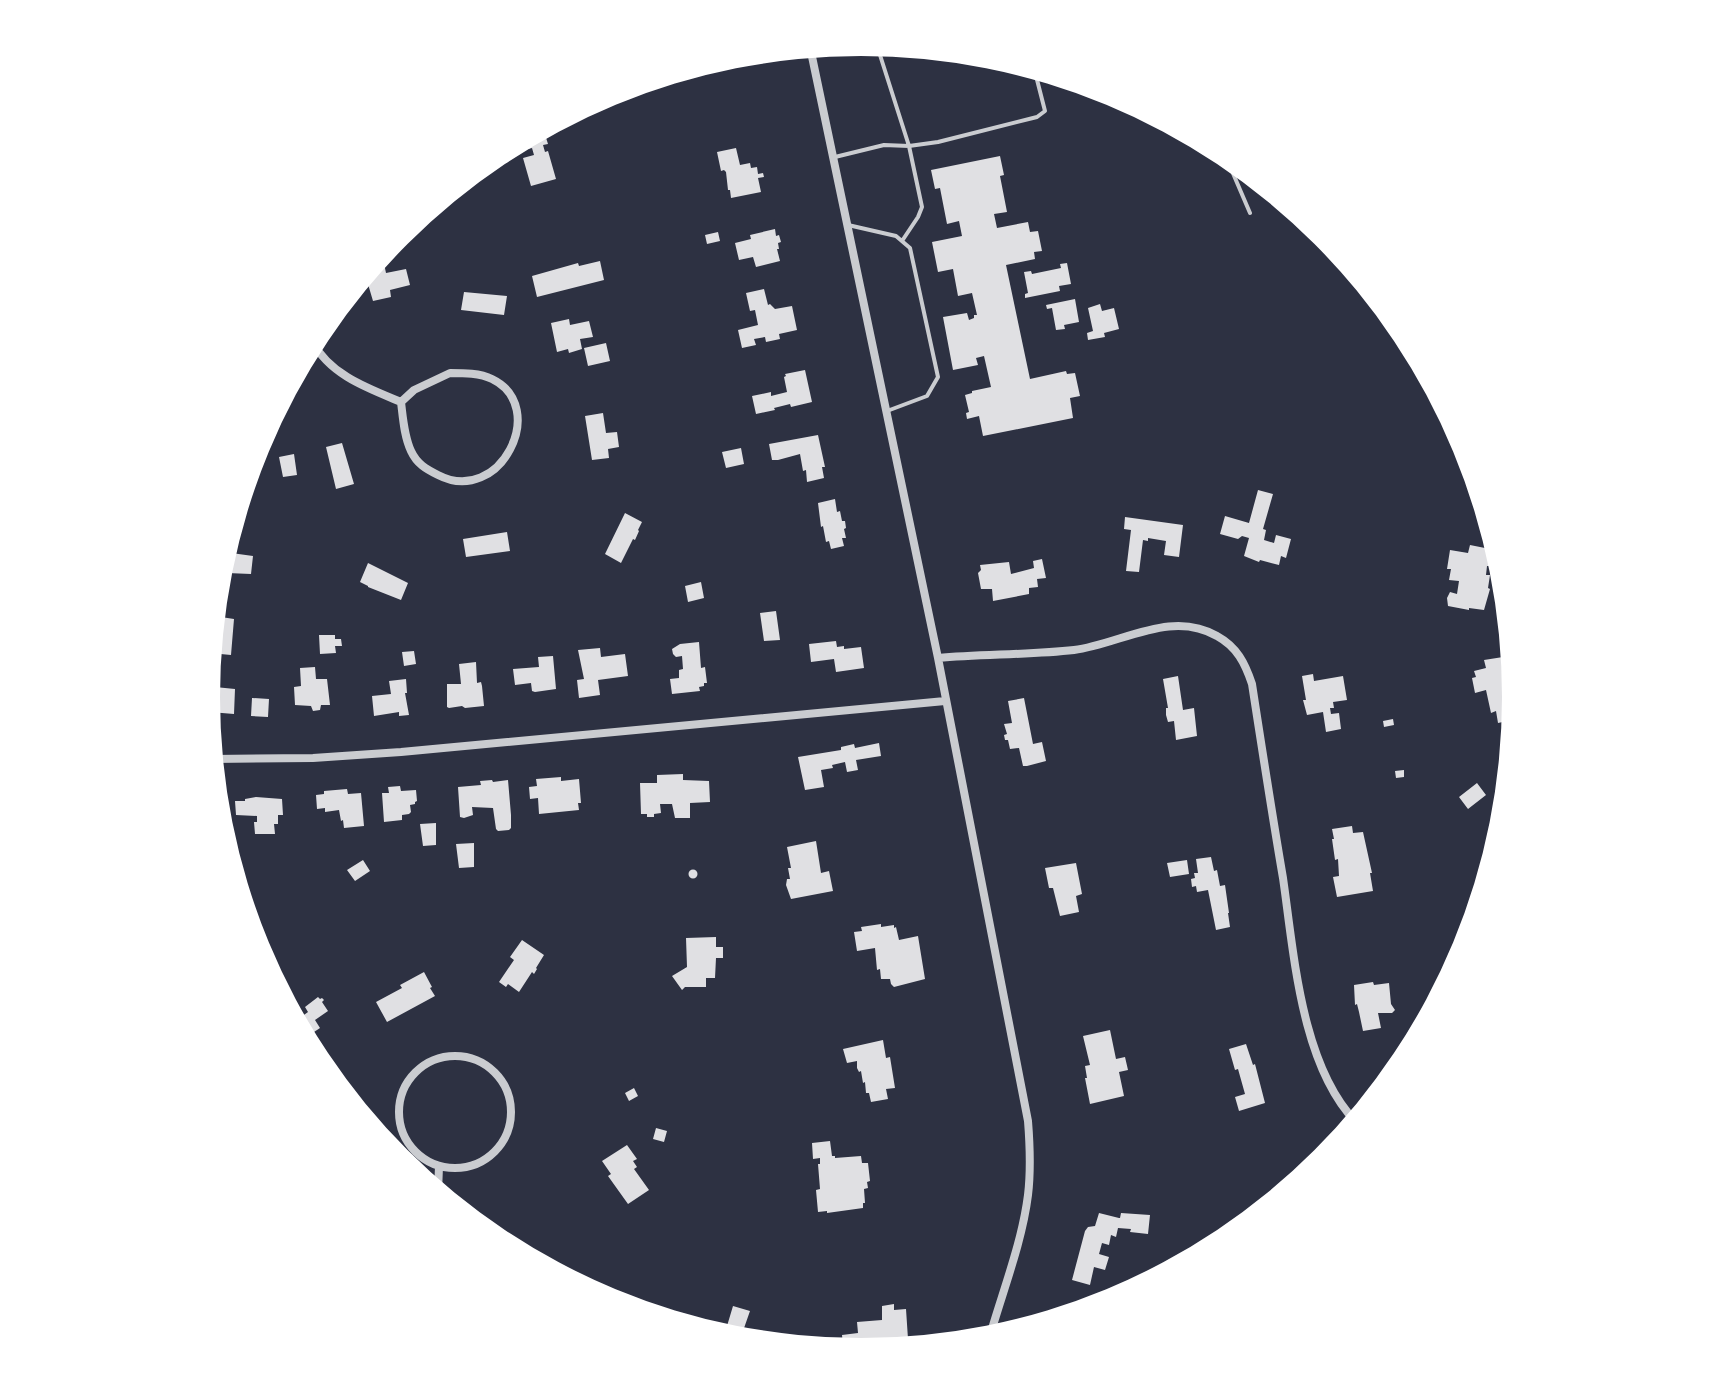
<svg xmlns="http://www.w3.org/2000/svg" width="1722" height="1394" font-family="'Zilla Slab',serif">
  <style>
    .building { fill: #e0e0e3 }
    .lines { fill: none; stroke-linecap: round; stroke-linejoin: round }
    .service { stroke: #caccd0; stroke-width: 4 }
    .minor { stroke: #caccd0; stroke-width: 8 }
  </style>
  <rect width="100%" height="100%" fill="#2d3142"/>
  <!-- building -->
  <path class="building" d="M543,128L548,144L543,145L545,152L548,151L556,179L531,186L523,158L534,155L532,148L528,149L525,137Z
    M736,148L740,165L750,163L751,168L757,167L758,174L763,173L764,177L758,178L761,192L731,198L730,190H728L726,172L724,170L721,171L717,152Z
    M1000,156L1004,175L1000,176L1007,212L994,214L997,228L1028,222L1030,232L1038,231L1042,251L1034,252L1035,259L1006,265L1030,379L1066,371L1067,374L1075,373L1080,396L1070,398L1073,418L983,436L979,416L967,419L966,413L969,412L965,395L972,393V391L991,387L984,356L976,358L978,365L953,370L943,317L967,313L969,320L974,318V315H977L972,293L958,296L953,269L938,272L932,242L962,236L959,221L947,224L940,188L935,189L931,170Z
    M775,229L776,236L779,235L781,242L778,243L779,249H777L780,261L756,267L753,257L739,260L735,243L751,239L750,235Z
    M718,232L720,241L707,244L705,235Z
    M382,254L386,273L406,269L410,285L390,290L391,297L373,301L365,274Z
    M600,261L604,280L537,297L532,276L578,263L579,266Z
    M1067,263L1071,284L1059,286L1060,291L1025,298V294L1028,293L1024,272L1031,271L1032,274L1061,268L1060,264Z
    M764,289L768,305L770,304L775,309L792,306L797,330L779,334L780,339L766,342L765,337L754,339L756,345L742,348L738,330L758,325L755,310L750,311L746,293Z
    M464,292L507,296L504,315L461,310Z
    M1075,299L1079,322L1064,325L1065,329L1056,330L1052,308L1047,309L1046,305Z
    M1100,304L1102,311L1114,308L1119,329L1104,333L1105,337L1088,340L1087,333L1093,331L1088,308Z
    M569,319L570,325L589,321L593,337L580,339L582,349L569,353L568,349L557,352L551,323Z
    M606,343L610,361L588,366L584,348Z
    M805,370L812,402L791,407L790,404L774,408L775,410L756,414L752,396L771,392V396L787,392L784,377L786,376L785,374Z
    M603,413L606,433L617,432L619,447L608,449L609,458L592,460L585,416Z
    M818,435L825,467H822L824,478L807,482L806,470L803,471L800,454L778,460H772L769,444Z
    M342,443L354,484L336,489L326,447Z
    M741,448L744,464L726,468L722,452Z
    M294,454L297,475L283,477L279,457Z
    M1258,490L1273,494L1263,529L1266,530L1264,540L1274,543L1276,535L1291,539L1286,558L1281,556L1279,565L1260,560L1259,562L1244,556L1249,538L1242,536L1238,539L1220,534L1225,516L1249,523Z
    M835,499L837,512L840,511L842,521H845L846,528L844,529L846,538H842L844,546L831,549L829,541L826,542L823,526L821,527L818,503Z
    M625,513L642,522L638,530L639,531L635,540L633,539L621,563L605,554Z
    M1125,517L1183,525L1179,557L1164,555L1166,541L1148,538V541L1143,540L1139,572L1126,571L1131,530L1124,529Z
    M507,532L510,551L466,557L463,539Z
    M1470,545L1495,550L1496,552L1494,566H1487L1486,575H1490L1488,588L1490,589L1484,610L1469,608V610L1448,606L1447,598L1450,592L1457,594L1459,581L1449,580L1451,569H1447L1450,550L1468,553Z
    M224,552L253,556L251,574L227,573L226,585L217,584L219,569Z
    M1042,559L1046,578L1037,579L1038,587L1029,588V594L993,601L992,589H981L978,573L981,570L980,565L1009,562L1011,574L1034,568L1033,561Z
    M368,563L408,583L401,600L368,587V586L360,582Z
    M701,582L704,598L688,602L685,586Z
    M776,611L780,640L764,641L760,613Z
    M221,617L234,619L231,655L210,653L213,624H220Z
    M319,635H335V639H341L342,646H335L336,653L320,654Z
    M836,641L837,647L844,646V649L861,647L864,668L836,672L834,659L811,662L809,644Z
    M699,642L701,668L705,667L707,683H704V686L699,687L700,691L672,694L670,679L679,678V670L683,669L682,656L676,657L673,654L672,649L680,644Z
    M600,648L601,657L625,654L628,676L598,680L600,695L579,698L577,680L584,679L578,650Z
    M414,651L416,664L404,666L402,652Z
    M553,656L556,689L535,692L532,691L531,683L515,685L513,669L539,667L538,657Z
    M1503,657L1508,684L1506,685V687L1509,686L1510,695H1508L1512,720L1498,723L1496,711L1491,713L1486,690L1475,693L1472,678L1476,677L1474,671L1486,668L1484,660Z
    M476,662L477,683L481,682L482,686L484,706L465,708L462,706L449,708L447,707V684H461L459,664Z
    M315,667L316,679H327L330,705H321L320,710L313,711L311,706L295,705L294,687L301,686L300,668Z
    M1313,674L1314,681L1343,676L1347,700L1333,702L1334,708H1330L1331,714L1339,713L1341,729L1326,732L1323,712L1307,715L1303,700H1306L1302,676Z
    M1178,676L1183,710L1194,708L1197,736L1176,740L1174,721L1168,722L1166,715V708H1168L1163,679Z
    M406,679L407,693H405L409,715L399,716V712L374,716L372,696L391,694L389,681Z
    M215,687L235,689L234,714L210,712V720H208L207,688Z
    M252,698L269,699L268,717L251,716Z
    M1024,698L1033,744L1042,742L1046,761L1027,766H1023L1019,748L1010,749L1008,740H1005L1004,735L1007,734L1004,724L1012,723L1008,701Z
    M1393,719L1394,725L1384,727L1383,721Z
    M879,743L881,756L856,760L858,770L847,772L845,762L832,765L833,768L821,770L824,787L805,790L798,757L841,750V747L854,744L855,748Z
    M1404,770V777L1396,778L1395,771Z
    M683,774V780L709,781L710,802L690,803V818H675L672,804H660L661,813L654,814V817H647V814H641L640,783H657V775Z
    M561,777V781L579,779L581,803H578L579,810L539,814L538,798L530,799L529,787L537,786L536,779Z
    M492,780L493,782L508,780L511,815V828L509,830L498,831L496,829L493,808L472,807L473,815L464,818L460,817L458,787L481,785L480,781Z
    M1508,782L1505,805L1495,791Z
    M1477,783L1486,795L1468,809L1459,797Z
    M400,786L401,791L416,790L417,801L415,802V804L410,805L411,812L409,814L402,815V820L384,822L382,793H389L388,787Z
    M347,789L348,794L361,793L364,826L344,828L343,820L341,821L339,810L325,812V808L317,809L316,795L324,794V791Z
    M256,797L282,799L283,815H278V824H274L275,834H255L254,822H257V816L236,815L235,801H245V799Z
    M1505,808L1503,825L1500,831L1491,819Z
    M436,823V845L423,846L420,824Z
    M1352,826L1353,833L1363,832L1372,873H1370L1373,891L1337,897L1333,877L1339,876L1338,859L1335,860L1332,839H1334L1332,829Z
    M816,841L821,873L829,871L833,891L791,899L786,885L787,879H790L788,868H791L787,847Z
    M474,843V867L459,868L456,844Z
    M1211,857L1214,871L1217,870L1220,886L1225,885L1229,913H1228L1230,927L1216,930L1208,890L1197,892L1196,886L1192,887L1191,879L1195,878L1194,873H1198L1196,859Z
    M363,860L370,871L355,881L347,870Z
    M1187,860L1189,874L1170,877L1167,863Z
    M1076,863L1082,894L1076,896L1079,912L1060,916L1053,888H1049L1045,868Z
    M688.5 874a4.5 4.5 0 1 1 9 0a4.5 4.5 0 1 1-9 0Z
    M881,924V927L894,925V928L896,927L899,940L918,936L925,979L894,987L891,984L890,979H881L880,969L877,970L875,948L857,951L854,932L862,931L861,927Z
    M716,937V947H723V958H716L715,978H706V987H685L682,990L672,976L687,967L686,938Z
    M522,940L544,955L536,968L537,969L534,974L532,972L519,992L508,984L506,987L499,982L514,960L510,957Z
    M424,972L432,987L430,988L435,996L387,1022L376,1002L402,988L400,985Z
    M1373,982L1374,985L1389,983L1391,1004L1395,1010L1392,1013H1378L1381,1028L1363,1031L1359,1012L1357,1004L1355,1005L1354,985Z
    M318,997L320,999L322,998L324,1000L322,1002L328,1011L315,1020L320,1028L311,1034L312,1036L305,1039L292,1016L294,1015L297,1020L308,1012L305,1007Z
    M1110,1030L1116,1059L1125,1057L1128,1070L1119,1072L1124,1096L1090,1104L1085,1078H1087L1085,1066L1090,1065L1083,1036Z
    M883,1040L886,1058L890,1057L895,1088L886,1089L888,1099L871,1102L869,1093H866L865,1082L863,1083L861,1071L859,1072L857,1068V1061L847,1063L843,1049Z
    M1246,1044L1253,1065L1255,1064L1265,1103L1239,1111L1235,1097L1245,1094L1238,1069L1235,1070L1229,1049Z
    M634,1088L638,1096L629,1101L625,1093Z
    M656,1128L667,1131L664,1142L653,1139Z
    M830,1141L832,1156H835V1158L861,1156L862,1163H868L870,1181L867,1182L868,1188L864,1189L865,1203H863V1208L827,1213V1211L818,1212L816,1190L820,1189L818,1164H820V1158L813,1159L812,1143Z
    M627,1145L637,1159L633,1161L637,1167L634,1169L649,1190L628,1204L608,1176L611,1174L602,1161Z
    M1099,1213L1119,1218H1120L1121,1213L1150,1215L1148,1234L1130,1232L1131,1229L1118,1228L1116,1237L1111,1235L1109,1245L1102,1243L1099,1254L1109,1257L1105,1270L1094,1267L1090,1285L1072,1280L1085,1231L1088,1227L1095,1226Z
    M894,1304V1310L906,1309L908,1339L891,1340L885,1343L843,1345L842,1335L858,1333L857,1322L882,1320V1306Z
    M733,1306L750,1311L743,1331L747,1341L722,1336H737L736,1328L727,1326Z"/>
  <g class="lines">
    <!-- service -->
    <path class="service" d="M902,46L880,55L909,146L922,207L918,217L902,241
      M1226,154L1232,171L1250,213
      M835,157L884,145L909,146L938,142L1037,117L1045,111L1034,68
      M848,225L896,236L910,248L938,377L927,396L887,411"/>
    <!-- minor -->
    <path class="minor" d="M810,47L938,658L1028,1121C1030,1146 1031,1170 1028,1195C1022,1243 1002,1293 989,1339
      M312,341C330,375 367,388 401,402
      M450,373C464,373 480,373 492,379C550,407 500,507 438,475C426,469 417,464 411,451C404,436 403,418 401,402L414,390Z
      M938,658C983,654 1029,655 1074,650C1121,644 1171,609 1217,636C1237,647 1245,663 1252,684C1262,749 1272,814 1283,878C1294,954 1301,1065 1356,1122
      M212,759L313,758L401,752L945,701
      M399 1112a56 56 0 1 1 112 0a56 56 0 1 1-112 0Z
      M438,1193L439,1166"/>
  </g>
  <!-- crop -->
  <path d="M0 0H1722V1394H0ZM220 697a641 641 0 1 1 1282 0a641 641 0 1 1-1282 0Z" fill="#fff" fill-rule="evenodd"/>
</svg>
